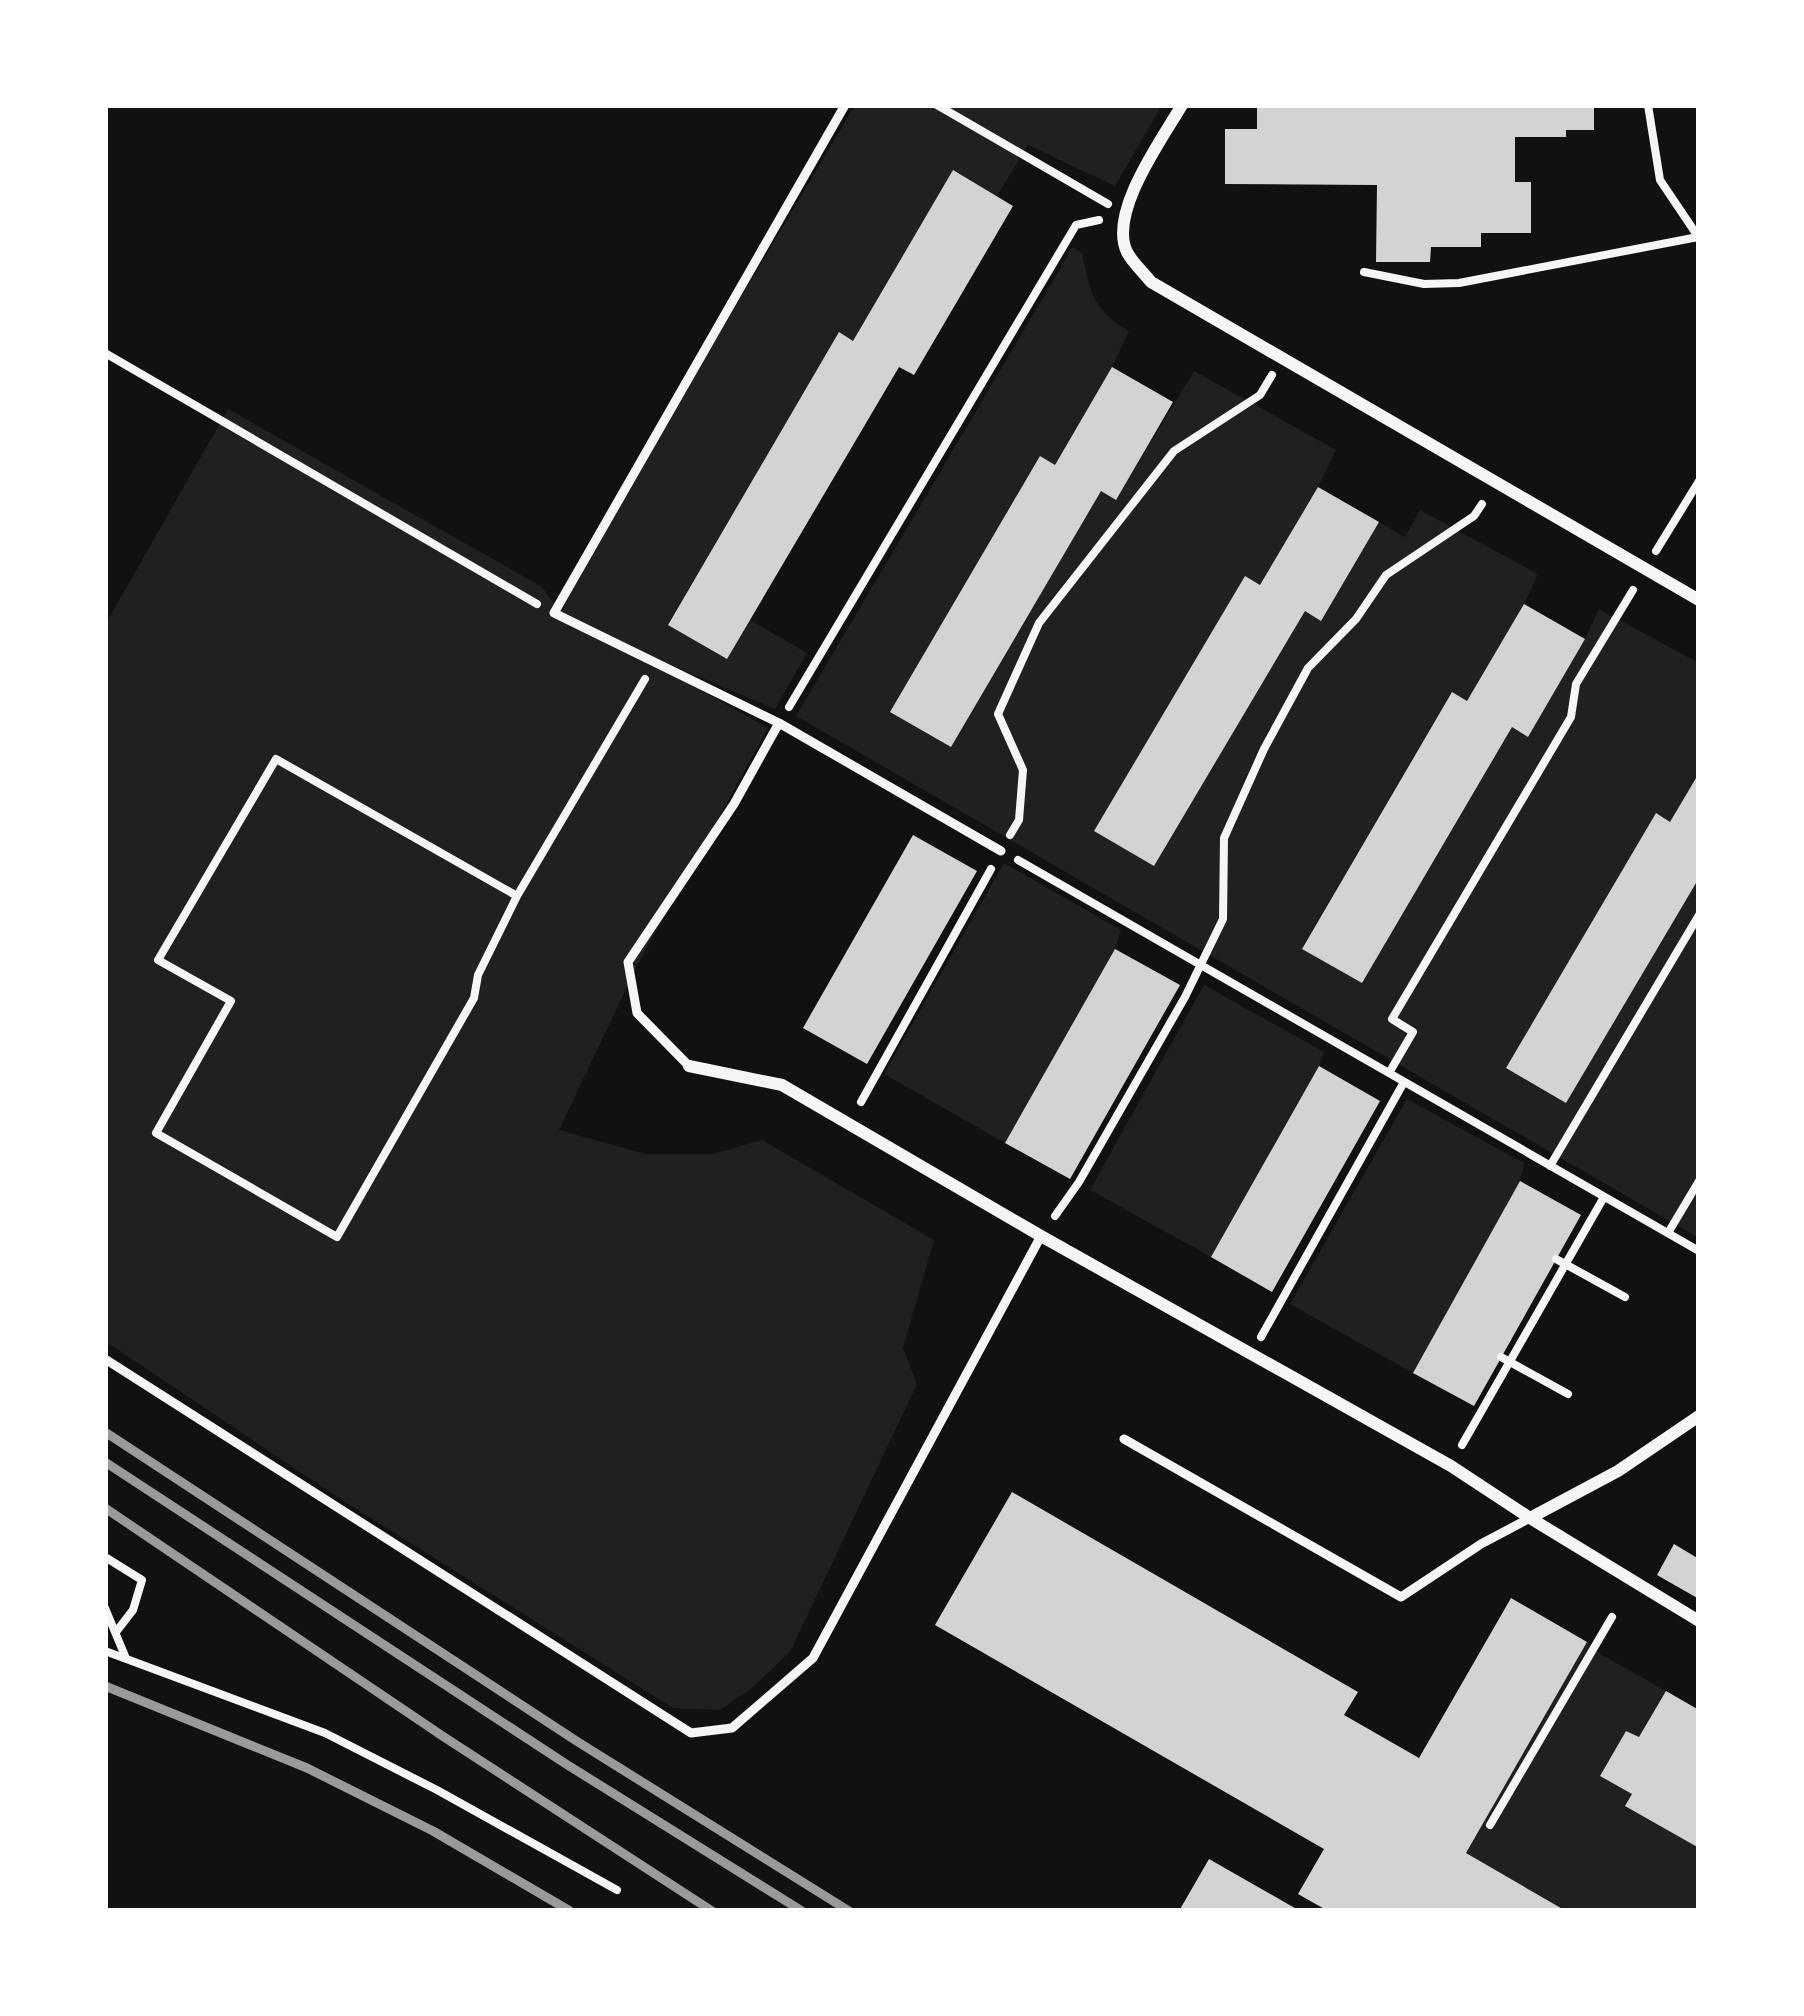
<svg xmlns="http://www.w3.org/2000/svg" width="1804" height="2016" font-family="Roboto,sans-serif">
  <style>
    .green { fill: #202020 }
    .building { fill: #d3d3d3 }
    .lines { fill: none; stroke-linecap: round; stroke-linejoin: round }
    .path { stroke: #f5f5f5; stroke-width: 8 }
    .service { stroke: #f5f5f5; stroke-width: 9 }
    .minor { stroke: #f5f5f5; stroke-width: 12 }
    .rail { stroke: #9a9a9a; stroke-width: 9 }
  </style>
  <rect width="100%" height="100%" fill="#111"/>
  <!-- green -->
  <path class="green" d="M855,105H1162L1115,186L1028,145L997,196L953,171L853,341L839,333L668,624L726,659L750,620L807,653L775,709L616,642L768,728L637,966L559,1130L645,1154H713L762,1140L934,1240L903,1348L917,1384L790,1652L753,1687L720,1710L673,1708L339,1498L105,1341V625L228,409L542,587L557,608Z
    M1073,247L1082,253C1091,294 1092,309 1129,331L1112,367L1055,465L1040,457L891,712L1101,491L1116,499L1194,371L1336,450L1318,487L1260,585L1246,577L1154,866L1305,611L1320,620L1379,522L1405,537L1420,510L1538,574L1524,604L1467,701L1451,693L1302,948L1362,983L1512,727L1528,736L1585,639L1599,609L1699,663V773L1670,822L1657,814L1506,1068L1566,1103L1699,878V1238L796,716Z
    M1004,863L1121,930L1115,949L1005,1143L884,1074Z
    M1204,985L1324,1052L1319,1066L1211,1257L1090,1190Z
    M1407,1099L1524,1163L1520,1181L1413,1373L1290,1304Z
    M1587,1642L1602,1655L1666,1691L1639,1737L1626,1731L1600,1776L1632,1794L1626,1806L1699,1848V1911H1566L1466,1853Z"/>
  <!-- building -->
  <path class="building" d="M1257,105H1594V130H1566V137H1515V182H1531V233H1481V247H1431L1430,262H1376L1377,185L1225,184V129H1257Z
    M953,170L1013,206L914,375L899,367L727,659L668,625L839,332L853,341Z
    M1112,367L1173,402L1116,500L1101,491L951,747L890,712L1040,456L1055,465Z
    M1318,487L1379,522L1321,621L1305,611L1154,866L1094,831L1245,576L1260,585Z
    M1524,604L1585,639L1528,737L1512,727L1362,983L1302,949L1452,692L1467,701Z
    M1699,773V878L1566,1103L1506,1068L1656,813L1670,822Z
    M913,835L977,871L867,1064L803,1028Z
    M1115,949L1180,985L1070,1179L1005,1143Z
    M1319,1066L1380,1101L1272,1292L1211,1257Z
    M1520,1181L1581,1215L1474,1406L1413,1373Z
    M1012,1492L1358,1692L1344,1715L1419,1758L1511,1598L1587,1642L1466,1853L1566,1911H1328L1298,1894L1324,1849L935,1625Z
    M1674,1544L1699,1559V1599L1657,1575Z
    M1666,1691L1699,1710V1848L1625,1806L1632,1794L1600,1776L1626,1731L1639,1737Z
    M1209,1859L1300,1911H1179Z"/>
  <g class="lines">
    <!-- path -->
    <path class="path" d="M937,105L1108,204
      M1648,105L1660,180L1699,238
      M1364,272L1424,284L1459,283L1698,237
      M105,353L537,604
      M1656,551L1699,481
      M789,707L1076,225L1099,220
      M1010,835L1019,820L1023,770L998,714L1039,623L1174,451L1260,395L1272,375
      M1018,860L1699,1251
      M517,896L478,975L474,998L337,1237L156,1133L231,1001L158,960L276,759L517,896L645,679
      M1389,1073L1413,1032L1392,1019L1571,717L1576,684L1633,590
      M861,1102L991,869
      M1550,1166L1699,915
      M1055,1216L1079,1182L1185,997L1223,919L1224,838L1264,749L1308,668L1356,619L1386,575L1474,516L1482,504
      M1668,1233L1699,1181
      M1556,1259L1625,1297
      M1261,1337L1404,1082
      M1501,1357L1568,1394
      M1462,1445L1604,1197
      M105,1557L142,1580L133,1610L116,1632
      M105,1608L125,1656
      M105,1651L325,1733L437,1790L617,1890
      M1490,1825L1612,1617"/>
    <!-- service -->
    <path class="service" d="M779,723L1001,851
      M689,1066L637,1013L628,962L734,804L779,723L554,613L845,105
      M105,1359L691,1733L732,1728L813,1658L1041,1236
      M1124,1439L1401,1597L1481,1544L1530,1518"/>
    <!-- minor -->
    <path class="minor" d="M1182,105C1162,139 1108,213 1127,252C1132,262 1144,273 1151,282L1699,600
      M689,1066L782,1085L1041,1236L1451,1466L1530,1518L1618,1471L1699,1416
      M1530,1518L1699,1621"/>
    <!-- rail -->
    <path class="rail" d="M105,1432L578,1742L849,1911
      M105,1462L566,1764L802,1911
      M105,1508L444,1737L712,1911
      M105,1686L307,1768L433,1831L570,1911"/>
  </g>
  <!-- border -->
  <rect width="1804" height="2016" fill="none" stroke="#ffffff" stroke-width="216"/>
</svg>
